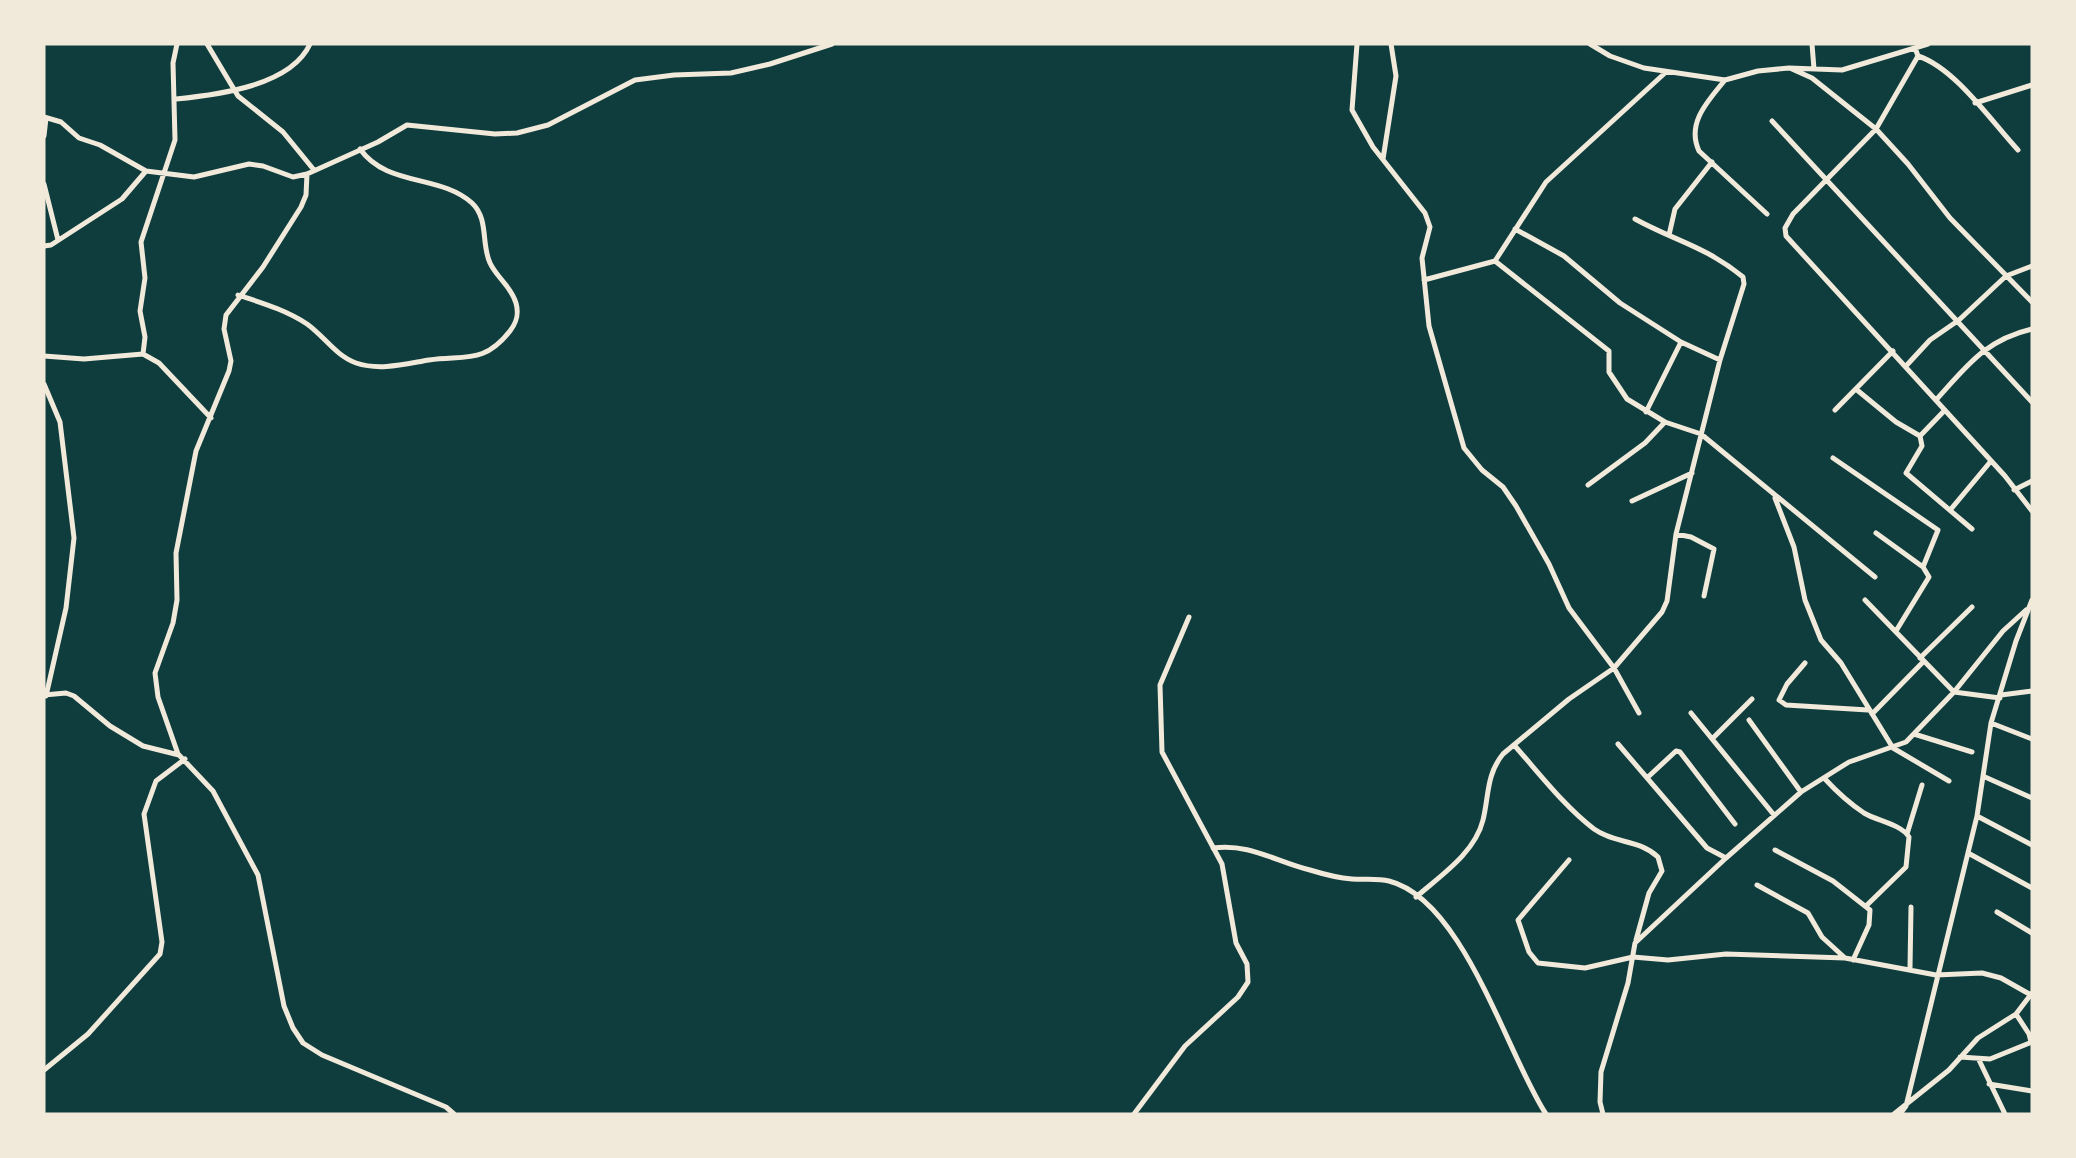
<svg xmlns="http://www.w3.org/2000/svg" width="2076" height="1158" font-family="Inter,sans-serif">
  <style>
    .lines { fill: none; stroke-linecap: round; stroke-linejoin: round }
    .minor { stroke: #f1e9da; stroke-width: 5 }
  </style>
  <rect width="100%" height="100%" fill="#0f3d3e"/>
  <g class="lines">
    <!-- minor -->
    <path class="minor" d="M207,44L238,96L283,132L314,170
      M1357,44L1352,110L1373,147L1425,213L1430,227L1422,258L1429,326L1464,448L1482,470L1503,487L1516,506L1549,564L1569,608L1614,668L1639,713
      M1590,44L1610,56L1644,68L1725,80L1758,71L1789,68L1842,70L1928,44
      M1812,44L1814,69
      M1915,48L1918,56L1876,129L1793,214L1785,228L1786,236L2005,476L2032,511
      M1918,56C1955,68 1991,121 2018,150
      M1792,69L1812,78L1876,129L1908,164L1950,218L2032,302
      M1725,80C1708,101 1686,123 1699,151L1767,214
      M176,99C217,95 291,86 310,44
      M1975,103L2032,85
      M44,117L61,122L79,138L100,145L146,171L194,177L249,164L263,166L293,177L307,174L378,142L407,125L495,134L517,133L548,125L635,80L674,75L731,73L770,64L832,44
      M1772,121L2032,402
      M44,136L46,118
      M1383,159L1396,76L1391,44
      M44,184L58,240
      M1515,229L1564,256L1620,303L1681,342L1720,360
      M1669,235L1675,209L1712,162
      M44,246L51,245L122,199L146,171
      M1495,261L1609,351V372L1627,399L1665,422L1701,434L1875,577
      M1424,280L1495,261L1546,182L1666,72
      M238,295C262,303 286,310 307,324C324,336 336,356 356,363C380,371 405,364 429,360C466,355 484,364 510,331C517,322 519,314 516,303C511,286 497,278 490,263C481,244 489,219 472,203C440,174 387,187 360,149
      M143,354L145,337L140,311L145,278L141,242L175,140L173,63L177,44
      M44,356L84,359L143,354L159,363L211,418
      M1906,366L1930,340L1959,320L2006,276L2032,266
      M44,384L60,422L74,538L66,608L46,696
      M1857,390L1896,422L1920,436L1945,410
      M1936,400C1967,366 1985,340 2032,329
      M1835,410L1893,351
      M1646,412L1681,342
      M1920,436L1922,446L1906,473L1972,529
      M1833,458L1938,530L1923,567
      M1588,485L1645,443L1665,422
      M2014,490L2032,481
      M1775,498L1794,547L1805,600L1821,640L1841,663L1893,748L1949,781
      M1632,501L1692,473
      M1951,509L1991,461
      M1876,533L1923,567L1929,577L1896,631
      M1676,534L1691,537L1714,549L1704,596
      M1865,600L1954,692L2003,631L2026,610
      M1920,658L1972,607
      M1805,663L1787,684L1779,700L1786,705L1868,710
      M44,695L66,693L74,696L110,726L143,746L179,755L213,791L258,875L284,1006L293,1028L303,1043L322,1055L446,1107L454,1114
      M2001,695L2032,691
      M1691,713L1774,815
      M1872,714L1923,662
      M1749,720L1801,792
      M1991,723L2032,739
      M1914,734L1972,752
      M1713,738L1752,699
      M1618,744L1707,848L1726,858L1801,792L1849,762L1906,742L1954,692L2000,698
      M1514,745C1539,773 1564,806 1594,829C1615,844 1639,839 1658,857L1662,871L1649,893L1636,940
      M178,754L158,697L155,673L173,623L177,600L176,553L196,451L229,371L231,361L224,329L226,315L263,267L301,207L306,195L307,174
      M1648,777L1676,751L1680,752L1735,824
      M1985,777L2032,798
      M1825,779C1837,792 1849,803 1864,813C1877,821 1901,824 1909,837L1906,867L1866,906
      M1977,816L2032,845
      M1907,834L1922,785
      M1213,848C1250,843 1276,862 1310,870C1323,874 1338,878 1352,879C1364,880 1377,878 1389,881C1464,900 1507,1055 1546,1114
      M1775,850L1833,881L1870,910L1869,925L1853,960
      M1968,853L2032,888
      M1569,860L1518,920L1529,952L1538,963L1585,968L1633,957L1668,960L1726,954L1845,958
      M1757,885L1808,913L1822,937L1845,958L1936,975L1982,973L2001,978L2031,995
      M1416,897C1440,876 1475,853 1483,820C1489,796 1486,775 1503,754L1569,699L1614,668L1662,612L1667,601L1676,534L1720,360L1744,284L1743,277C1705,246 1675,241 1635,219
      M1997,912L2032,933
      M1910,968L1911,907
      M2016,1014L2029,1034L2031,1042
      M1960,1057L1990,1059L2032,1042
      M1979,1060L2005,1114
      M44,1070L88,1034L160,954L162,942L144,814L156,781L185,759
      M1989,1084L2032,1091
      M1134,1114L1185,1046L1238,997L1248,982L1247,964L1236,943L1222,864L1162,752L1160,685L1189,617
      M1603,1114L1600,1102L1601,1072L1628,983L1635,943L1726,858
      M1894,1114L1949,1070L1978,1038L2016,1014L2032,993
      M1900,1114L1906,1106L1977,816L1991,723L2016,641L2032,600"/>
  </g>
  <!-- border -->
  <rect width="2076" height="1158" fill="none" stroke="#f1e9da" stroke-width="91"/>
</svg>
